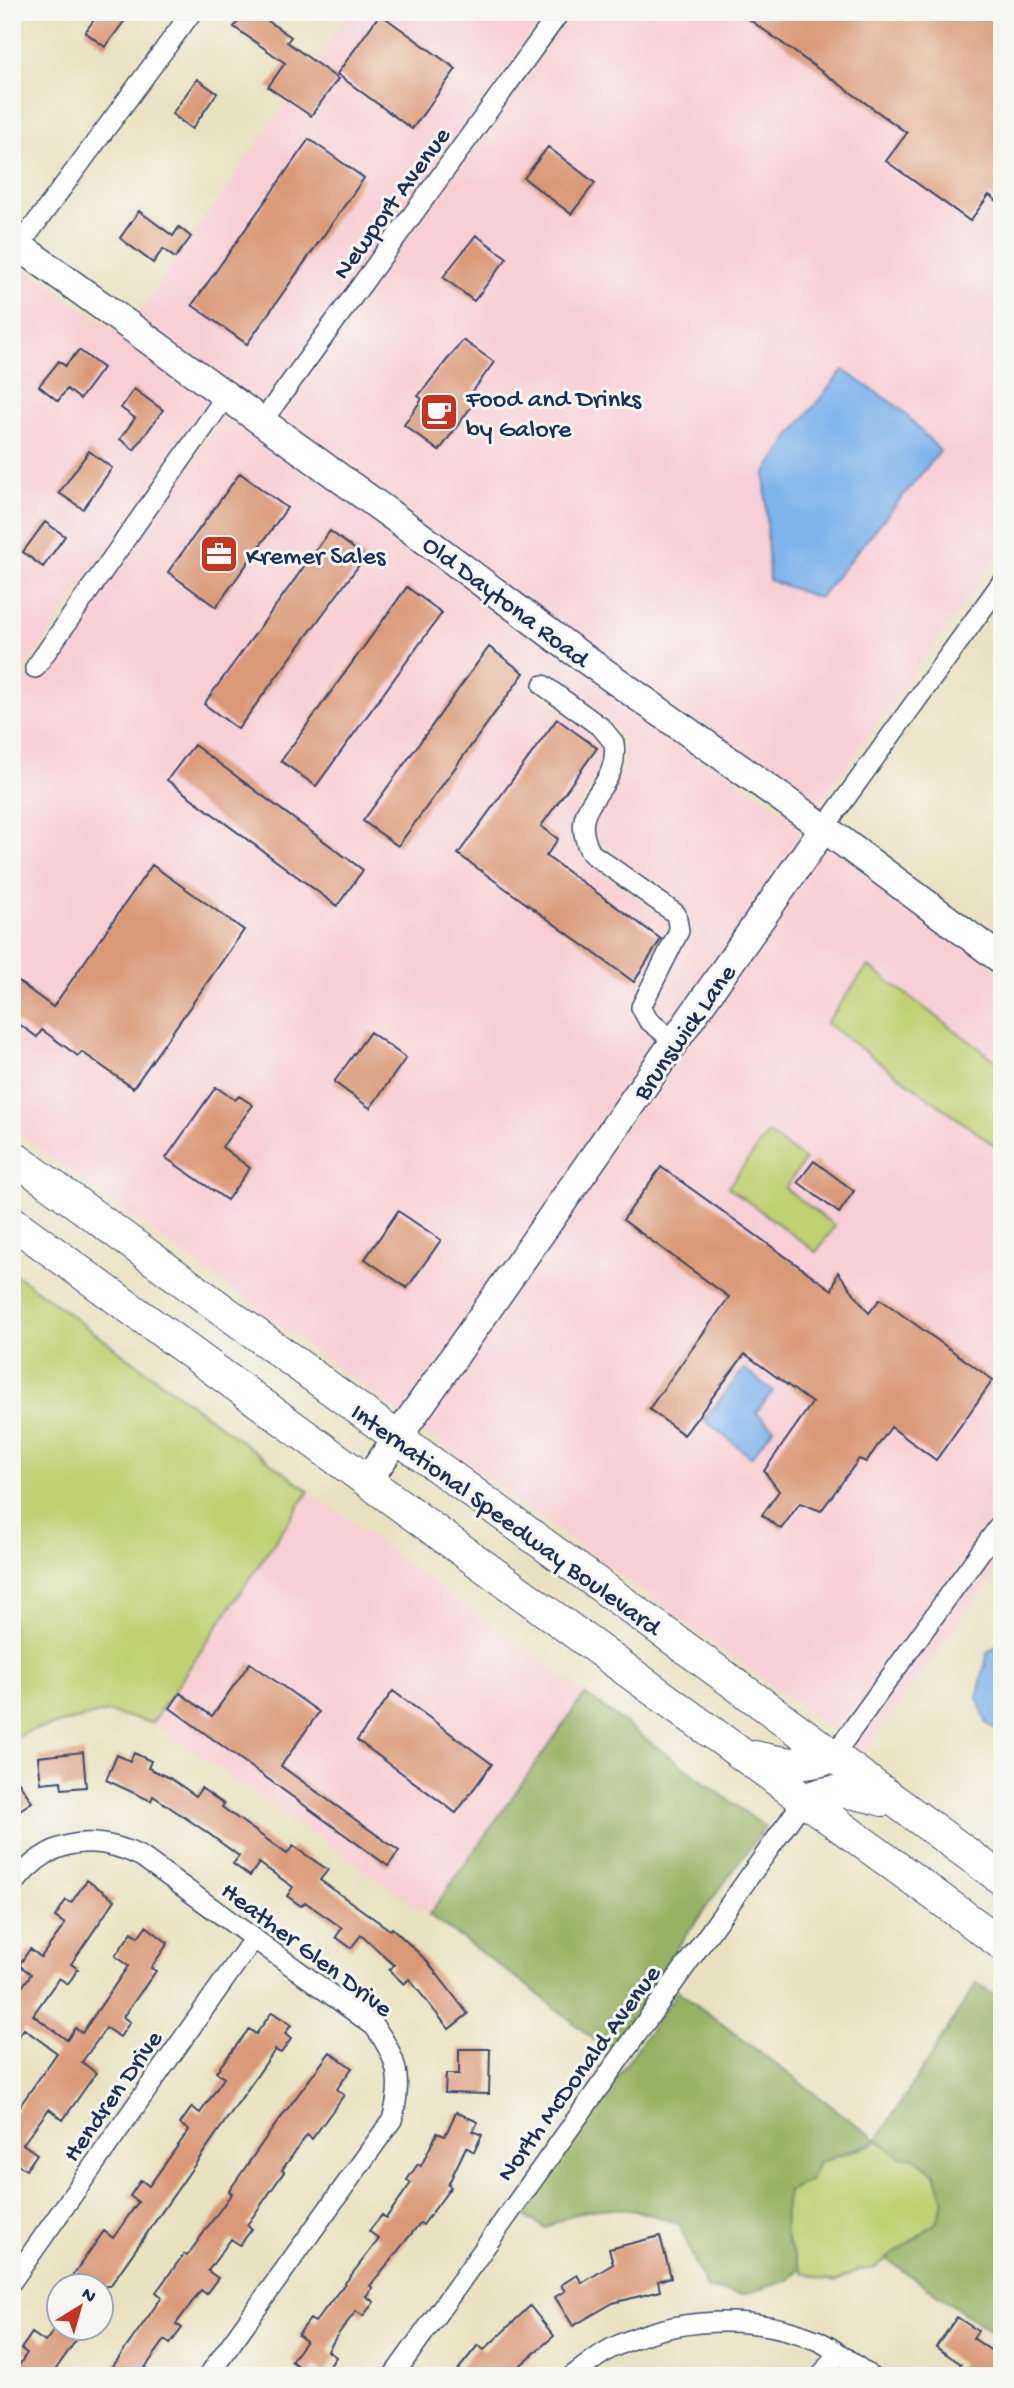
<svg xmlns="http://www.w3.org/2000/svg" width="1014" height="2388" font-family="'Gochi Hand',sans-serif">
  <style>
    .built { fill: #f7cfd4; fill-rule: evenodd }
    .green { fill: #c0d072; stroke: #6e8068; stroke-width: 2 }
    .forest { fill: #98b264; stroke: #5a7061; stroke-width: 2 }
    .water { fill: #7db4ec; stroke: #4c72a5; stroke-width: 2 }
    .building { fill: #da9976 }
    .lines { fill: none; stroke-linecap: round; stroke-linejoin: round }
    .street-casing { stroke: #3a4a6d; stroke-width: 22 }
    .secondary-casing { stroke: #3a4a6d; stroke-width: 31 }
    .primary-casing { stroke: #3a4a6d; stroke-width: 34 }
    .street { stroke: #fff; stroke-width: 19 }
    .secondary { stroke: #fff; stroke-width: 28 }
    .primary { stroke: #fff; stroke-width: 32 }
    .labels { text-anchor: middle; stroke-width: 6; stroke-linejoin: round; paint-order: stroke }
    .street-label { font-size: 26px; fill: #1b2f5e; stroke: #f6f6f2 }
    .poi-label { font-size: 26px; fill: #1b2f5e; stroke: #f6f6f2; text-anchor: start }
  </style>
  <rect width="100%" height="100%" fill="#f6f6f2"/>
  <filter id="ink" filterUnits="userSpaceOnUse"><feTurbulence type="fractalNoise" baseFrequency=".0143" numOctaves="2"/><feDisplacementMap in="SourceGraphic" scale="14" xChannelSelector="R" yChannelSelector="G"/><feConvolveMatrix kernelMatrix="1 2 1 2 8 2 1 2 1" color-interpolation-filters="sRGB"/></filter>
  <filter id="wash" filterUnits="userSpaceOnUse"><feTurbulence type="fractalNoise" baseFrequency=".00686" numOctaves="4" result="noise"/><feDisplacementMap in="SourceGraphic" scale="28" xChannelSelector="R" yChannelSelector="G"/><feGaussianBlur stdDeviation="1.57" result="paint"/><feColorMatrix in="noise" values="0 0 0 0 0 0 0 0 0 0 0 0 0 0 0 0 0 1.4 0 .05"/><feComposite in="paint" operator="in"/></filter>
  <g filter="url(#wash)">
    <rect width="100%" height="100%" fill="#e9e2c1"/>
    <!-- built -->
    <path class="built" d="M350,12H549L260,409L135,317Z
      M572,12H1002V551L816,809L275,420ZM901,409L940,451L819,597Z
      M12,259L212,400L22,672L37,682L227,411L810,831L674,1027L656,1013L652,1005L688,935L686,911L667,892L599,845L593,834V819L623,771L624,740L608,720L543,671L530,687L594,736L605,748L604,768L573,817L574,841L586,861L667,920L669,931L631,1005L639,1026L662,1045L402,1416L12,1128Z
      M825,842L1002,973V1506L837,1734L417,1427Z
      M309,1491L585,1694L429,1915L152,1723Z
      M1002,1538V1564L864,1754L852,1745Z"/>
    <!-- green -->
    <path class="green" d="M868,966L1002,1065V1151L826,1023Z
      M768,1133L805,1160L785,1188L835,1226L816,1252L728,1187Z
      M15,1274L309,1491L152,1723L107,1712L29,1731L12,1740V1282Z
      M878,2140L899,2156L913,2157L935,2174L944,2200L936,2223L874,2268L858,2270L835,2282L803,2273C784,2236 780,2233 788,2191L809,2181L818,2163L875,2144Z"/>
    <!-- forest -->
    <path class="forest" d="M585,1694L765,1827L657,1975L663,1980L611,2053L529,1987L429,1915Z
      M977,1983L1002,2001V2339L886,2259L936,2223L944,2200L935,2173L913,2157H900L878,2140L818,2163L809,2181L788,2191C781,2230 783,2233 800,2268L789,2280L742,2295L706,2288L679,2224C630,2205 593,2200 546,2228L527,2218L524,2208L678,1991L877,2140Z"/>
    <!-- water -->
    <path class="water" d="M843,370L901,409L940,451L819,598L769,580L765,474L793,432Z
      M744,1369L773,1391L756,1413L774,1428L751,1457L704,1420Z
      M1002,1641V1733L987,1724L977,1698L988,1652Z"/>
    <g id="blocks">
      <!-- building -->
      <path class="building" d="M100,12H131L105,47L85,32Z
        M245,12H255L291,37L287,42L338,79L311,116L268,87L285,63L234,27Z
        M739,12H1002V205L989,195L970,221L886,161L907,133Z
        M380,14L456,69L412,129L337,74Z
        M197,79L217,93L192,129L172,114Z
        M309,139L364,178L247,344L192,305Z
        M548,147L595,183L571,214L524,178Z
        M139,211L173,236L179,227L191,237L175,258L163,249L153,263L120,238Z
        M476,235L507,258L474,301L443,277Z
        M463,340L494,362L473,391L479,396L439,451L404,425L422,399L418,396Z
        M79,350L103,368L80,399L67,389L58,401L39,386L59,361L65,366Z
        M134,389L163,410L134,450L120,439L135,418L121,408Z
        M89,451L112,468L83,509L59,493Z
        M240,473L287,508L216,607L168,572Z
        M45,522L65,536L43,567L23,552Z
        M330,531L365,557L238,729L204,704Z
        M407,587L442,613L316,786L281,761Z
        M489,647L524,673L398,846L363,821Z
        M557,719L597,748L541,826L558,839L546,856L661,939L634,982L458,854Z
        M194,745L363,870L337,906L167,780Z
        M152,865L244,930L133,1088L82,1052L78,1056L42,1030L37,1037L12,1019V977L53,1007Z
        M370,1032L406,1058L370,1108L334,1082Z
        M216,1087L235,1100L239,1096L253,1105L222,1147L250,1168L227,1200L166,1158Z
        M814,1161L854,1191L839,1213L798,1182Z
        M661,1167L832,1290L838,1272L869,1313L880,1299L993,1380L936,1460L891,1427L866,1462L859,1459L821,1511L800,1503L781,1529L762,1515L779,1491L764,1471L812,1403L745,1354L684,1435L649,1409L729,1297L623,1220Z
        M398,1211L441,1240L407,1288L365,1259Z
        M250,1663L319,1712L281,1766L399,1851L388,1866L170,1708L180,1693L212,1716Z
        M393,1691L492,1764L456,1813L357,1740Z
        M83,1752L86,1787L62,1789L61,1781L41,1783L38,1757Z
        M134,1753L151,1761L148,1768L170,1778L196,1796L201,1788L224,1804L222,1807L287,1854L293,1846L328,1870L320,1880L390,1930L392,1928L426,1960L468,2014L449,2029L409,1979L404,1984L389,1970L394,1965L361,1935L351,1948L336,1937L342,1928L305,1902L301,1906L287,1896L293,1887L259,1863L250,1876L233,1864L239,1856L205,1831L153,1796L151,1801L106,1780L117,1755L130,1761Z
        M12,1772L32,1802L12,1815Z
        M87,1880L115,1900L71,1964L78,1969L68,1984L59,1978L33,2015L67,2040L75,2028L82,2033L128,1966L115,1956L132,1932L138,1937L146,1926L168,1943L151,1968L156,1971L123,2017L130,2022L120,2037L106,2028L82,2062L96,2073L63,2120L49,2109L23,2144L37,2154L26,2170L12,2160V2117L57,2053L24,2029L12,2045V2002L31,1974L19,1965L30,1949L41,1957L65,1924L55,1917L66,1900L71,1903Z
        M272,2012L291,2025L285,2034L291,2039L281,2053L275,2050L110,2286H65L104,2231L113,2238L138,2202L130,2196L141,2180L149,2186L189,2130L180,2124L192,2107L200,2113L224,2078L216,2072L249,2029L256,2034Z
        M459,2049H490L489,2094L445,2093L446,2074H459Z
        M330,2052L352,2068L337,2089L344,2095L312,2139L307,2135L282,2170L284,2172L247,2225L252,2229L240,2245L231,2239L208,2271L218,2278L206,2294L201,2290L176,2324L182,2328L170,2344L165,2340L139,2376H106L162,2297L156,2292L184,2254L187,2256L232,2193L229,2191L265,2139Z
        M456,2112L478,2122L473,2131L482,2135L474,2152L466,2147L448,2185L451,2187L423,2225L420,2223L370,2286L373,2288L366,2296L374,2302L363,2316L356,2311L336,2337L328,2351L336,2357L325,2373L315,2366L309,2374L291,2361L306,2341L298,2335L310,2319L315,2322L379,2239L369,2231L382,2215L386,2218L411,2183L407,2180L418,2164L421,2166L437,2133L445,2136Z
        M660,2236L671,2277L658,2281L660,2291L613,2303L573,2326L555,2297L565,2291L561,2285L577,2275L582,2283L613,2264L609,2249Z
        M530,2306L554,2336L508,2376H453L478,2345L484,2350Z
        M957,2317L978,2331L973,2338L1002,2358V2376H953L961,2364L936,2347Z
        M60,2322V2328H69L79,2336L51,2376H12L27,2353L21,2349L32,2333L45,2342Z"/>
    </g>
  </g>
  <g filter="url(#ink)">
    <use href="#blocks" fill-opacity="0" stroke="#3a4a6d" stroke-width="2"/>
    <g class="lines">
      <defs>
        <path id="street" d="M19,246L192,12
          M261,423L560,12
          M35,668L226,396
          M543,685L602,728L614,743C621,794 563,801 591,853L676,914L679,931L641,1007L648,1020L675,1042
          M824,828L1002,582
          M833,1756L1002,1522
          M12,1887C46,1839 92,1832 142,1857L374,2026C398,2058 403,2081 392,2120L208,2376
          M12,2281L254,1938
          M393,2376L804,1800
          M572,2376C585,2367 598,2355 612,2348C674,2317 752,2313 816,2340C835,2348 853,2364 870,2376
          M821,2376L837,2353"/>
        <path id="secondary" d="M12,241L416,533L571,649L824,828L1002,960
          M367,1481L824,828"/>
        <path id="primary" d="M12,1156L1002,1879
          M12,1222L1002,1944
          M755,1757C785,1764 804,1768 833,1756
          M804,1800C835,1787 851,1791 883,1800"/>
      </defs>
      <!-- street casing -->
      <use href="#street" class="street-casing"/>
      <!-- secondary casing -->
      <use href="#secondary" class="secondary-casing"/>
      <!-- primary casing -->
      <use href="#primary" class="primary-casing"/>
      <!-- street -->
      <use href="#street" class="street"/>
      <!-- secondary -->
      <use href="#secondary" class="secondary"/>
      <!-- primary -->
      <use href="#primary" class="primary"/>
    </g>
  </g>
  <!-- icons -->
  <defs>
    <symbol id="cafe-square" viewBox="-11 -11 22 22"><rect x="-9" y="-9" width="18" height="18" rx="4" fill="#c8321e" stroke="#f6f6f2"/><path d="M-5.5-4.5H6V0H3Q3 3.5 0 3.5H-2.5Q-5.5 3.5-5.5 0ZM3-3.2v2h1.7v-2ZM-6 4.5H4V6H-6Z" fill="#fff"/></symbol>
    <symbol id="office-square" viewBox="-11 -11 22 22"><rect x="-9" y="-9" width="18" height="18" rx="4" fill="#c8321e" stroke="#f6f6f2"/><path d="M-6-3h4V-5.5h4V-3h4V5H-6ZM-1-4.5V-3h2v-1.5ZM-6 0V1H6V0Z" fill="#fff"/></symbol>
  </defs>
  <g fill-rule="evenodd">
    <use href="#cafe-square" x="417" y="390" width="44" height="44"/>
    <use href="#office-square" x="197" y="532" width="44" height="44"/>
  </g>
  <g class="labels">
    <!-- street labels -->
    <g class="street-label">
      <text transform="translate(390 202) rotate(-54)" y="9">Newport Avenue</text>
      <text transform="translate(507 600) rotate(37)" y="9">Old Daytona Road</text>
      <text transform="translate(683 1031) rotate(-55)" y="9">Brunswick Lane</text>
      <text transform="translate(507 1518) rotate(36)" y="9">International Speedway Boulevard</text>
      <text transform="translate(308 1948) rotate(37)" y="9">Heather Glen Drive</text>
      <text transform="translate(577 2072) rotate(-54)" y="9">North McDonald Avenue</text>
      <text transform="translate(111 2095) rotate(-55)" y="9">Hendren Drive</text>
    </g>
    <!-- poi labels -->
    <g class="poi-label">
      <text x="466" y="406">Food and Drinks<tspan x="466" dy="30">by Galore</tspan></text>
      <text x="246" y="563">Kremer Sales</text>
    </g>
  </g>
  <!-- margin -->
  <rect width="1014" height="2388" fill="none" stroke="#f6f6f2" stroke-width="42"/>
  <!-- north arrow -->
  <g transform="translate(80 2307) rotate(37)"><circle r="33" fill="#f6f6f2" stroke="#9ea6b7" stroke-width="2"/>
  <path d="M0-5L12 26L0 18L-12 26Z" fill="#c8321e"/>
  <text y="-10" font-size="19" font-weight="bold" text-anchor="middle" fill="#1b2f5e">N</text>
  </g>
</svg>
